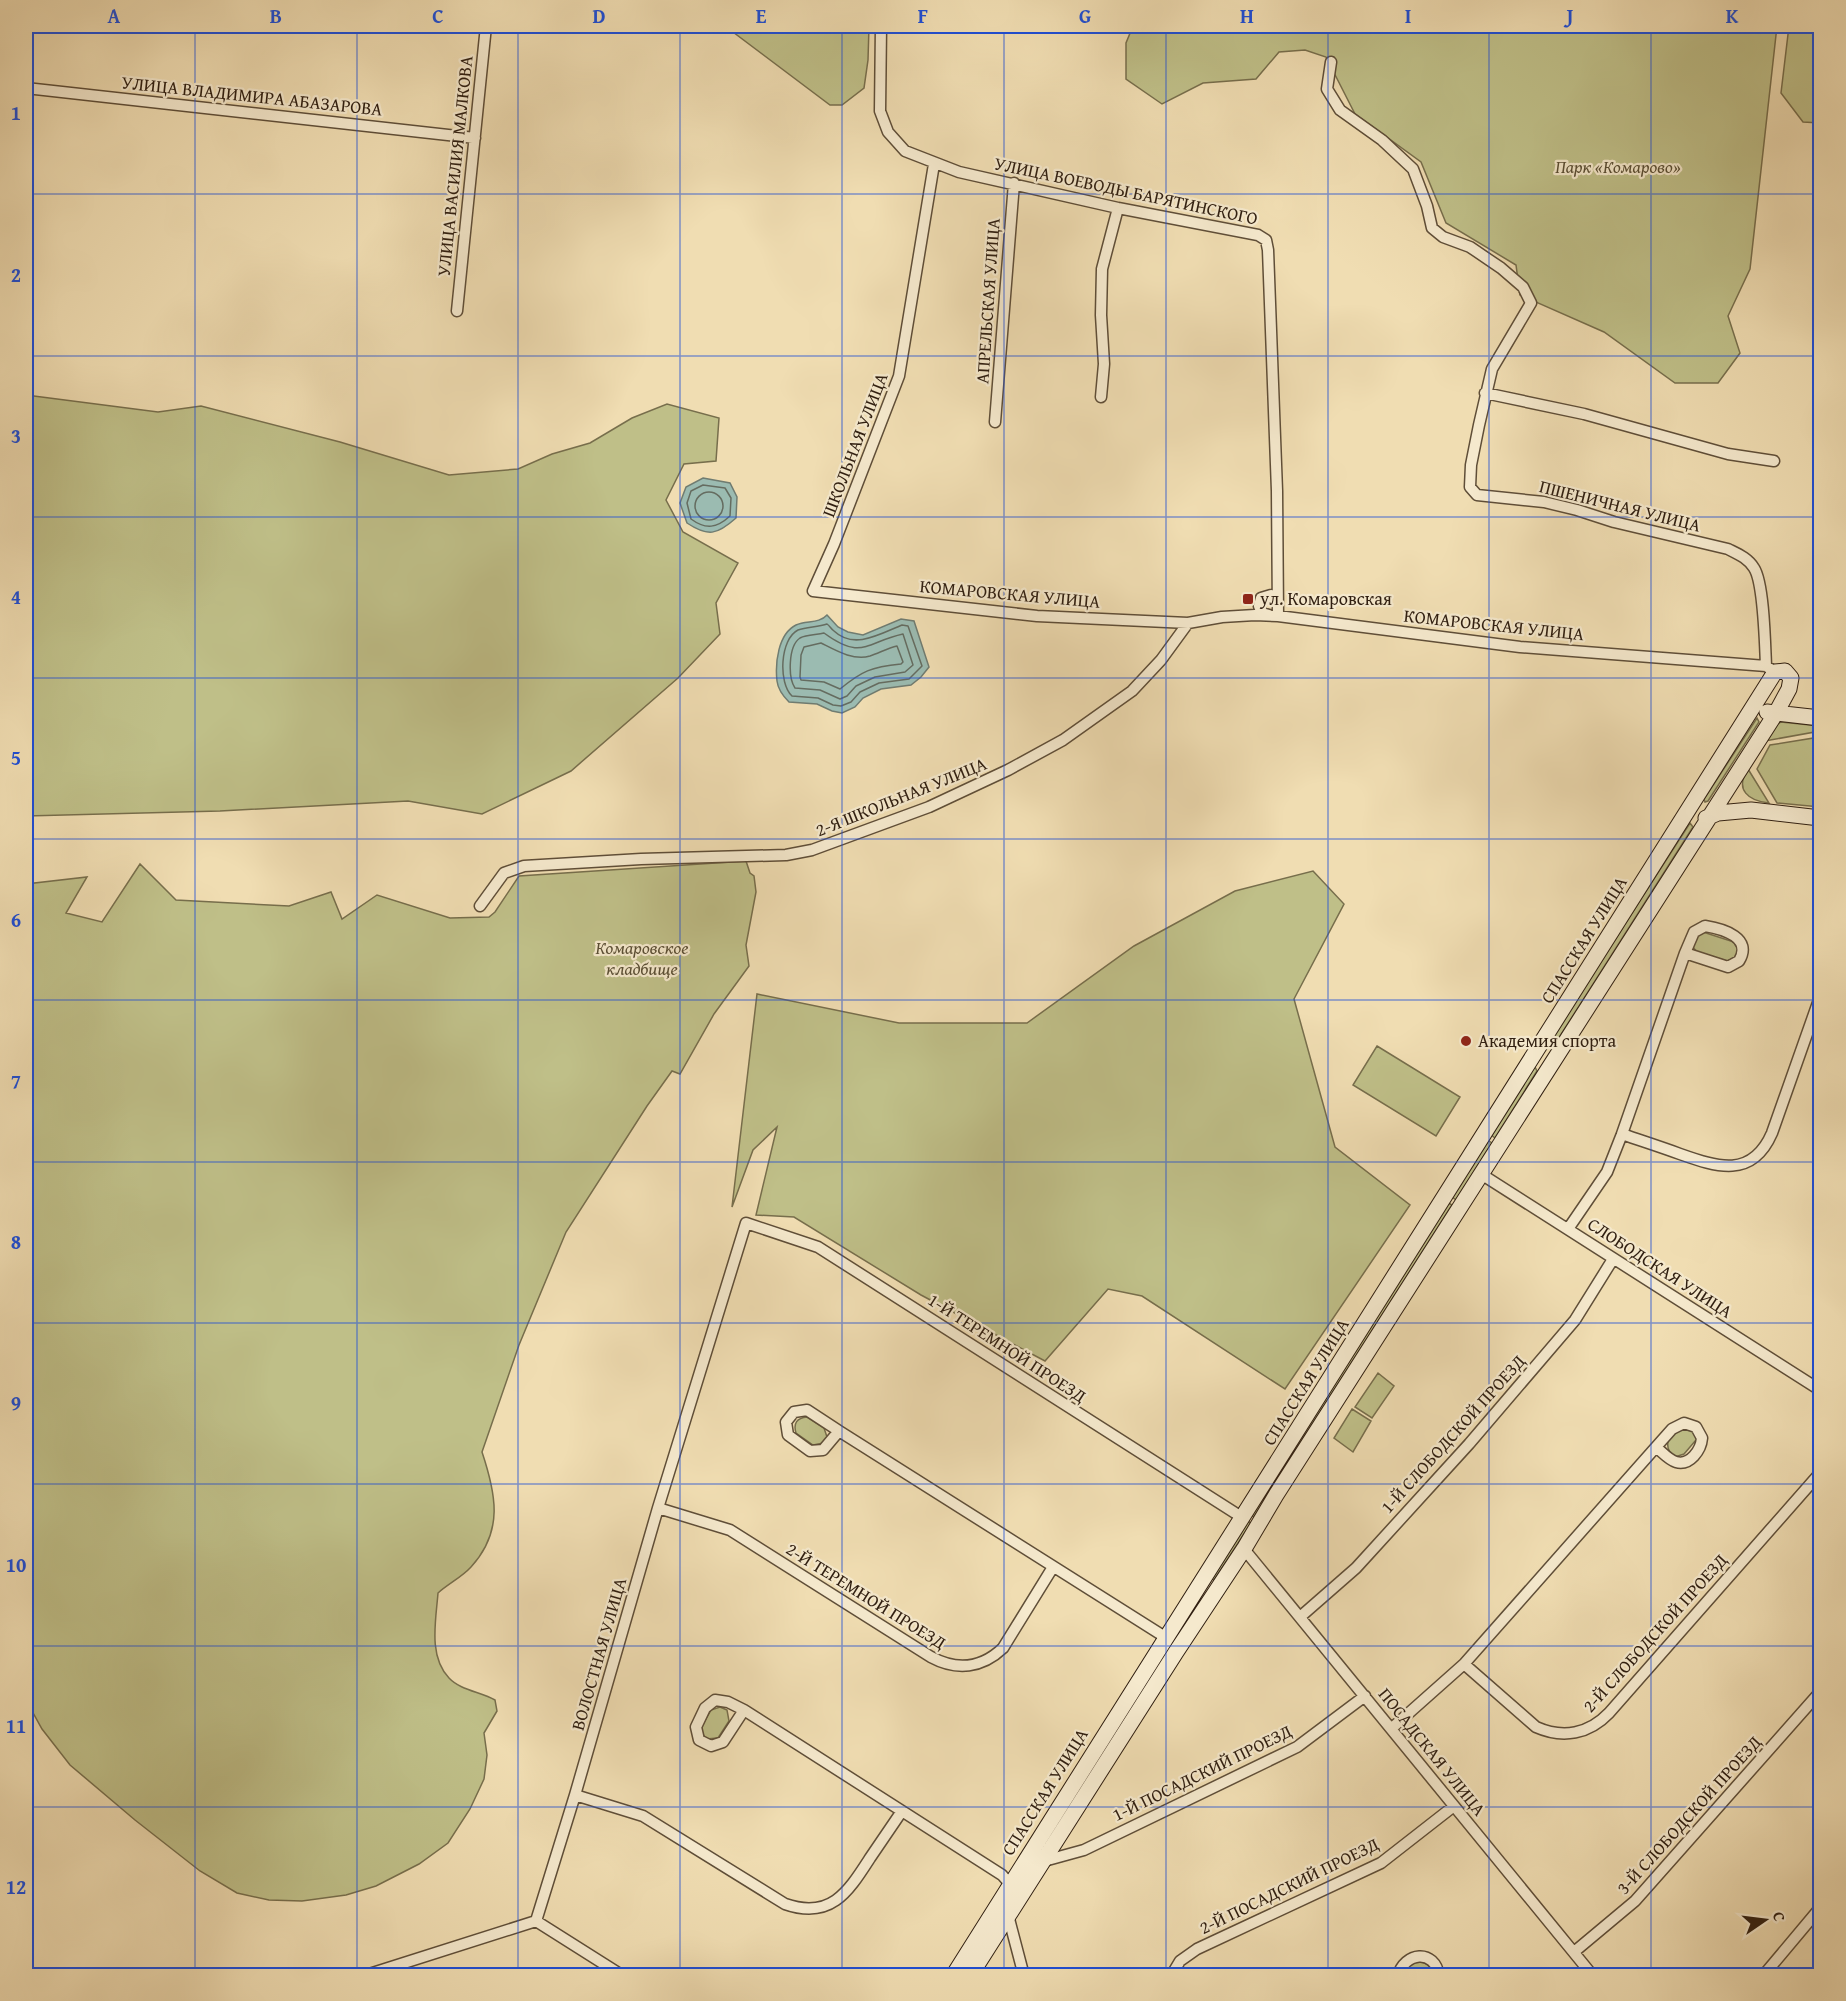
<svg xmlns="http://www.w3.org/2000/svg" width="1846" height="2001" font-family="'Gentium Book Plus',serif">
  <style>
    .green { fill: #bfbf88; stroke: #776e4c; stroke-width: 1.5 }
    .water { fill: #9bbbb1; stroke: #707c71; stroke-width: 1.5 }
    .lines { fill: none; stroke-linecap: round; stroke-linejoin: round }
    .shore { stroke: #656c60; stroke-width: 1.5 }
    .street-casing { stroke: #5f4e38; stroke-width: 13 }
    .secondary-casing { stroke: #2f1e10; stroke-width: 17 }
    .street { stroke: #f5e9cd; stroke-width: 10 }
    .secondary { stroke: #f5e9cd; stroke-width: 15 }
    .grid { fill: none; stroke: #1d4ed8; stroke-width: 1.5; stroke-opacity: 0.55 }
    .poi-dot { fill: #8f2418; stroke: #f5e9cd; stroke-width: 2 }
    .labels { text-anchor: middle; stroke-width: 4.5; stroke-linejoin: round; paint-order: stroke }
    .street-label { font-size: 18px; fill: #2f1e10; stroke: #f5e9cd }
    .park-label { font-size: 18px; font-style: italic; fill: #5a4e34; stroke: #f5e9cd }
    .poi-label { font-size: 18px; fill: #2f1e10; stroke: #f5e9cd; text-anchor: start }
    .neatline { fill: none; stroke: #1d4ed8; stroke-width: 2 }
    .grid-label { font-size: 20px; text-anchor: middle; font-weight: bold; fill: #1d4ed8 }
  </style>
  <rect width="100%" height="100%" fill="#f0ddb2"/>
  <filter id="stains"><feTurbulence type="fractalNoise" baseFrequency=".00333" numOctaves="4"/><feColorMatrix values="0 0 0 0 .2 0 0 0 0 .09 0 0 0 0 .02 0 0 0 .5 -.17"/></filter>
  <radialGradient id="worn" r=".72"><stop offset=".6" stop-color="#630" stop-opacity="0"/><stop offset="1" stop-color="#630" stop-opacity=".3"/></radialGradient>
  <!-- green -->
  <path class="green" d="M725,26H869L868,60L864,88L842,105H830Z
    M1133,26H1777L1750,269L1728,316L1740,353L1718,383H1675L1604,332L1520,295L1516,265L1446,223L1421,162L1355,114L1326,57L1305,50L1279,52L1256,79L1203,83L1162,104L1126,79V43Z
    M1789,26H1820V123L1803,122L1781,93Z
    M26,395L158,412L201,406L340,442L449,475L518,469L552,454L590,443L632,418L667,404L719,418L716,461L684,464L666,500L683,532L738,563L716,603L720,634L678,678L571,771L482,814L408,801L220,811L26,816Z
    M1757,718L1759,722L1708,801L1705,802L1704,799Z
    M1781,722L1820,726V731L1765,741L1775,725Z
    M1820,737V807L1777,803L1757,769L1770,745Z
    M1748,769L1769,803C1749,801 1734,790 1748,769Z
    M1690,823L1693,827L1553,1047H1550L1548,1043Z
    M746,861L750,873L754,876L756,892L746,945L749,966L714,1014L680,1074L672,1071L647,1106L566,1232L519,1345L482,1452C496,1494 504,1531 471,1567C462,1577 448,1584 438,1593C436,1620 428,1656 449,1678C460,1690 481,1692 495,1700L497,1711L484,1733L487,1755L484,1779L470,1809L448,1843L419,1864L376,1886L346,1895L302,1901L269,1900L237,1893L200,1871L135,1820L70,1765L42,1729L26,1700V884L87,877L66,913L102,922L140,864L176,900L289,906L331,892L342,919L377,895L450,918L489,917L495,912L519,876Z
    M1313,871L1344,904L1294,999L1335,1147L1410,1205L1285,1389L1142,1296L1108,1289L1045,1361L921,1295L794,1217L756,1215L777,1127L753,1150L732,1207L757,994L899,1023H1027L1134,946L1235,891Z
    M1703,932L1737,943L1739,956L1727,961L1697,952L1692,946L1693,938Z
    M1377,1046L1460,1097L1436,1136L1353,1085Z
    M1535,1067L1537,1071L1495,1138L1490,1134L1532,1068Z
    M1486,1139L1492,1143L1456,1200L1451,1196Z
    M1447,1202L1452,1205L1254,1517L1249,1514Z
    M1378,1373L1394,1386L1372,1418L1355,1407Z
    M1352,1409L1371,1421L1353,1452L1334,1438Z
    M807,1417L824,1428L827,1437L824,1443L813,1445L796,1433C793,1423 797,1418 807,1417Z
    M1689,1426L1696,1434V1440L1684,1454L1675,1457C1663,1449 1667,1434 1679,1428C1682,1427 1686,1427 1689,1426Z
    M1246,1520L1251,1523L1214,1580L1209,1577Z
    M720,1707L727,1710L729,1721L718,1738L706,1739L702,1733L701,1727L711,1710Z
    M1412,1960C1423,1962 1432,1963 1433,1975L1402,1976Z"/>
  <!-- water -->
  <path class="water" d="M703,478L730,483L737,497L736,518C717,535 708,537 687,523L680,503L686,487Z
    M827,615L838,627L848,632L863,635L901,619L914,621L929,667L921,677L911,685L881,689L863,698L855,707L842,713L832,711L817,704L789,702C783,696 778,690 777,681C775,663 778,634 796,625C806,620 819,624 827,615Z"/>
  <g class="lines">
    <!-- shore -->
    <path class="shore" d="M703,485L725,488L731,498L730,516C717,528 706,530 691,519L687,503L691,491Z
      M695 506a14 14 0 1 1 28 0a14 14 0 1 1-28 0Z
      M827,624C830,626 831,629 834,631C854,650 880,634 902,625L908,626L922,666L909,679L879,683L860,692L851,702L841,706L833,705L818,698L792,696C778,683 780,639 798,630C807,627 818,627 827,624Z
      M824,633C862,661 866,642 903,634L913,665L905,672L875,677L856,686L847,696L840,699L820,690L795,688C788,678 788,646 800,638C807,634 817,635 824,633Z
      M821,643C835,650 853,661 870,656C879,653 888,648 897,646L903,662L901,664C871,667 862,671 840,689L824,682L801,680L800,677L801,655L804,647Z"/>
    <defs>
      <path id="street" d="M881,26L880,111L888,132L905,151L959,172L1118,208L1258,235L1266,240L1268,250L1277,491L1278,616
        M1331,62L1327,89L1340,110L1382,140L1413,169L1427,206L1432,228L1443,237L1470,247L1501,268L1523,287L1531,303L1492,369L1479,425L1471,465L1470,487L1477,495L1544,502L1577,510L1614,522L1728,549C1738,554 1748,558 1754,568C1764,583 1765,645 1766,666
        M26,88L475,138
        M934,164L899,376L834,544L813,591L1037,616L1188,623L1222,617L1255,615L1278,616L1520,647L1766,666L1775,672
        M457,311L486,26
        M1485,393L1584,414L1728,454L1774,461
        M1101,397L1104,364L1101,315L1102,269L1118,208
        M995,422L1014,183
        M1269,615L1262,613L1259,606L1261,598L1271,595L1277,603
        M480,906L504,873L524,866L641,859L786,855L812,850L929,807L1008,770L1063,740L1132,691L1161,660L1188,623
        M1622,1134C1642,1141 1661,1147 1680,1154C1717,1167 1752,1179 1772,1133L1820,997
        M1481,1174L1820,1390
        M1568,1229L1607,1172L1622,1134L1685,953L1728,967L1739,961C1753,938 1724,929 1705,926L1694,932L1685,953
        M839,1431L807,1410L794,1412L786,1422L788,1435L810,1451L823,1450L839,1431L1165,1637
        M658,1508L730,1530L931,1657C957,1671 982,1668 1003,1648L1053,1567
        M1244,1549L1593,1976
        M1300,1617L1356,1568L1469,1444L1575,1320L1613,1259
        M1464,1664L1536,1727C1563,1739 1589,1734 1609,1713L1820,1473
        M744,1710L723,1742L711,1746L699,1740L696,1727L705,1708L715,1700L728,1702L744,1710L1002,1875L1010,1884
        M1392,1728L1464,1664L1656,1447C1662,1452 1669,1460 1676,1462C1690,1466 1701,1450 1702,1438L1696,1427L1684,1423L1672,1429L1656,1447
        M575,1795L643,1816L785,1904C831,1920 848,1892 870,1858C881,1842 891,1827 902,1811
        M1044,1861L1084,1850L1297,1747L1365,1696
        M1008,1915L1024,1976
        M536,1921L575,1795L658,1508L746,1223L818,1247L1243,1518
        M536,1921L623,1976
        M1574,1952L1635,1901L1820,1692
        M363,1976L536,1921
        M1171,1976L1180,1961L1197,1949L1381,1863L1454,1806
        M1398,1976C1404,1952 1435,1948 1439,1976
        M1763,1976L1820,1908"/>
      <path id="secondary" d="M1767,712L1820,718
        M1706,818L1718,813L1751,810L1820,818
        M953,1976L1775,672L1785,671L1791,678L1789,689L1776,713L1276,1495L1244,1549L1176,1652L970,1976"/>
    </defs>
    <!-- street casing -->
    <use href="#street" class="street-casing"/>
    <!-- secondary casing -->
    <use href="#secondary" class="secondary-casing"/>
    <!-- street -->
    <use href="#street" class="street"/>
    <!-- secondary -->
    <use href="#secondary" class="secondary"/>
  </g>
  <!-- grid -->
  <path class="grid" d="M195,26V1976M357,26V1976M518,26V1976M680,26V1976M842,26V1976M1004,26V1976M1166,26V1976M1328,26V1976M1489,26V1976M1651,26V1976M26,194H1820M26,356H1820M26,517H1820M26,678H1820M26,839H1820M26,1000H1820M26,1162H1820M26,1323H1820M26,1484H1820M26,1646H1820M26,1807H1820"/>
  <!-- markers -->
  <g class="poi-dot">
    <rect x="1242" y="593" width="12" height="12" rx="3"/>
    <circle cx="1466" cy="1041" r="6"/>
  </g>
  <g class="labels">
    <!-- street labels -->
    <g class="street-label">
      <text transform="translate(252 96) rotate(6)" y="6">УЛИЦА ВЛАДИМИРА АБАЗАРОВА</text>
      <text transform="translate(455 166) rotate(-84)" y="6">УЛИЦА ВАСИЛИЯ МАЛКОВА</text>
      <text transform="translate(1126 191) rotate(12)" y="6">УЛИЦА ВОЕВОДЫ БАРЯТИНСКОГО</text>
      <text transform="translate(988 301) rotate(-86)" y="6">АПРЕЛЬСКАЯ УЛИЦА</text>
      <text transform="translate(855 445) rotate(-69)" y="6">ШКОЛЬНАЯ УЛИЦА</text>
      <text transform="translate(1620 506) rotate(14)" y="6">ПШЕНИЧНАЯ УЛИЦА</text>
      <text transform="translate(1010 594) rotate(5)" y="6">КОМАРОВСКАЯ УЛИЦА</text>
      <text transform="translate(1494 625) rotate(6)" y="6">КОМАРОВСКАЯ УЛИЦА</text>
      <text transform="translate(901 797) rotate(-22)" y="6">2-Я ШКОЛЬНАЯ УЛИЦА</text>
      <text transform="translate(1584 940) rotate(-58)" y="6">СПАССКАЯ УЛИЦА</text>
      <text transform="translate(1660 1268) rotate(33)" y="6">СЛОБОДСКАЯ УЛИЦА</text>
      <text transform="translate(1007 1348) rotate(33)" y="6">1-Й ТЕРЕМНОЙ ПРОЕЗД</text>
      <text transform="translate(1306 1382) rotate(-58)" y="6">СПАССКАЯ УЛИЦА</text>
      <text transform="translate(1453 1434) rotate(-48)" y="6">1-Й СЛОБОДСКОЙ ПРОЕЗД</text>
      <text transform="translate(866 1596) rotate(32)" y="6">2-Й ТЕРЕМНОЙ ПРОЕЗД</text>
      <text transform="translate(1655 1633) rotate(-48)" y="6">2-Й СЛОБОДСКОЙ ПРОЕЗД</text>
      <text transform="translate(599 1654) rotate(-74)" y="6">ВОЛОСТНАЯ УЛИЦА</text>
      <text transform="translate(1432 1752) rotate(51)" y="6">ПОСАДСКАЯ УЛИЦА</text>
      <text transform="translate(1202 1773) rotate(-26)" y="6">1-Й ПОСАДСКИЙ ПРОЕЗД</text>
      <text transform="translate(1045 1792) rotate(-58)" y="6">СПАССКАЯ УЛИЦА</text>
      <text transform="translate(1689 1815) rotate(-48)" y="6">3-Й СЛОБОДСКОЙ ПРОЕЗД</text>
      <text transform="translate(1289 1886) rotate(-26)" y="6">2-Й ПОСАДСКИЙ ПРОЕЗД</text>
    </g>
    <!-- park labels -->
    <g class="park-label">
      <text x="1618" y="173">Парк «Комарово»</text>
      <text x="642" y="954">Комаровское<tspan x="642" dy="21">кладбище</tspan></text>
    </g>
    <!-- poi labels -->
    <g class="poi-label">
      <text x="1260" y="605">ул. Комаровская</text>
      <text x="1478" y="1047">Академия спорта</text>
    </g>
  </g>
  <!-- margin -->
  <rect width="1846" height="2001" fill="none" stroke="#f0ddb2" stroke-width="66"/>
  <!-- north arrow -->
  <g transform="translate(1765 1920) rotate(76)" stroke="#f5e9cd" stroke-width="4.5" paint-order="stroke">
  <path d="M0-4.5L10 22L0 15L-10 22Z" fill="#2f1e10"/>
  <text y="-9" font-size="16" font-weight="bold" text-anchor="middle" fill="#2f1e10">С</text>
  </g>
  <rect x="33" y="33" width="1780" height="1935" class="neatline"/>
  <g class="grid-label">
    <text x="114" y="23">A</text>
    <text x="276" y="23">B</text>
    <text x="438" y="23">C</text>
    <text x="599" y="23">D</text>
    <text x="761" y="23">E</text>
    <text x="923" y="23">F</text>
    <text x="1085" y="23">G</text>
    <text x="1247" y="23">H</text>
    <text x="1408" y="23">I</text>
    <text x="1570" y="23">J</text>
    <text x="1732" y="23">K</text>
    <text x="16" y="120">1</text>
    <text x="16" y="282">2</text>
    <text x="16" y="443">3</text>
    <text x="16" y="604">4</text>
    <text x="16" y="765">5</text>
    <text x="16" y="927">6</text>
    <text x="16" y="1088">7</text>
    <text x="16" y="1249">8</text>
    <text x="16" y="1410">9</text>
    <text x="16" y="1572">10</text>
    <text x="16" y="1733">11</text>
    <text x="16" y="1894">12</text>
  </g>
  <rect width="100%" height="100%" filter="url(#stains)"/>
  <rect width="100%" height="100%" fill="url(#worn)"/>
</svg>
